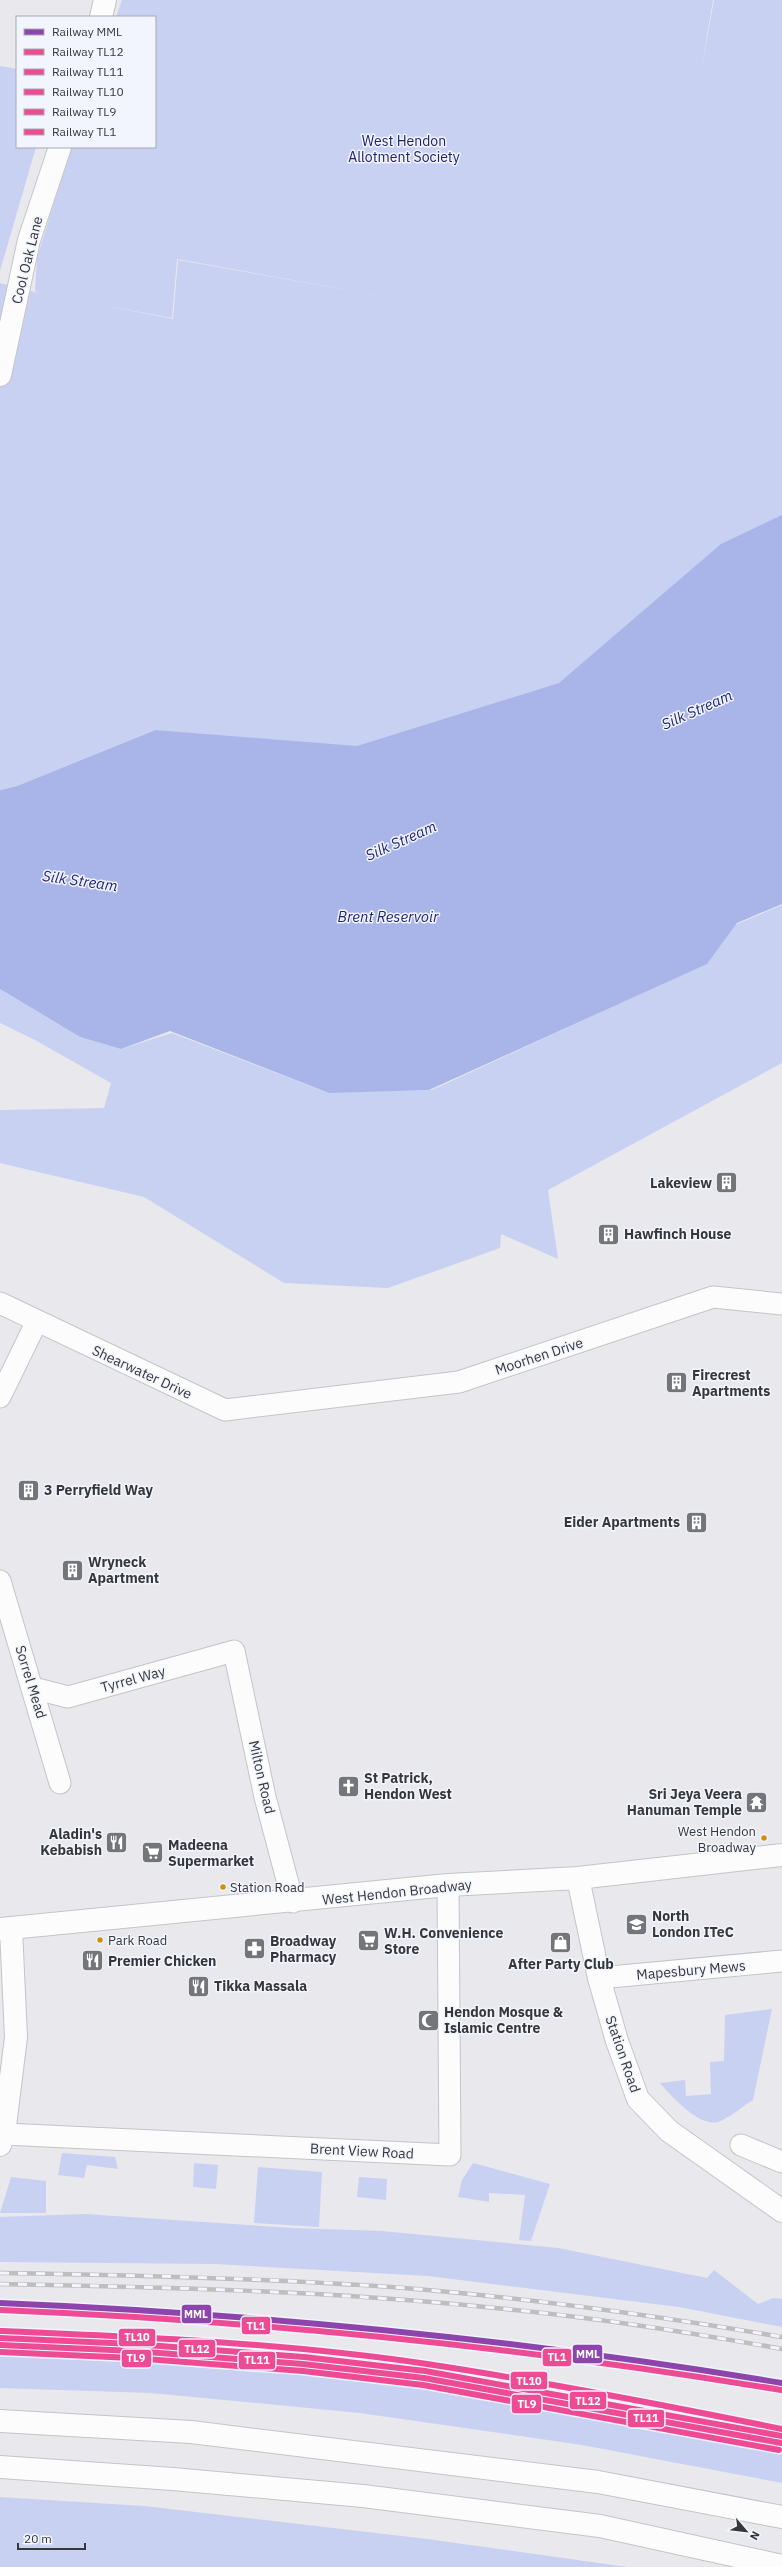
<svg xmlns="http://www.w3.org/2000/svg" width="782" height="2567" font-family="'IBM Plex Sans',sans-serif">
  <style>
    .green { fill: #c9d1f2; fill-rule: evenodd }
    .water { fill: #a9b5e8 }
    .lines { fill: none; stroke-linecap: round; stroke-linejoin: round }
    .minor-casing { stroke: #c4c5c8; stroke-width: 23 }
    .tertiary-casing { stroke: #c4c5c8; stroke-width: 24 }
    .primary-casing { stroke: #c4c5c8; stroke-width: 24 }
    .motorway-casing { stroke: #c4c5c8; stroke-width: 24 }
    .minor { stroke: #fcfcfc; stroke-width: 21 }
    .tertiary { stroke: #fcfcfc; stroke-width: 22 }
    .primary { stroke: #fcfcfc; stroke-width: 22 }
    .motorway { stroke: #fcfcfc; stroke-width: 22 }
    .rail-casing { stroke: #bebec0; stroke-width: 4.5 }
    .rail { stroke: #f2f5fd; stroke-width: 3; stroke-dasharray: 9; stroke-linecap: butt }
    .rail-1-casing { stroke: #f2f5fd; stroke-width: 9 }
    .rail-2-casing { stroke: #f2f5fd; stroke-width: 9 }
    .rail-3-casing { stroke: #f2f5fd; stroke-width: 9 }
    .rail-4-casing { stroke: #f2f5fd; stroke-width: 9 }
    .rail-5-casing { stroke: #f2f5fd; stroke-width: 9 }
    .rail-6-casing { stroke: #f2f5fd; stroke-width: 9 }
    .rail-1 { stroke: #8e44ad; stroke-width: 6 }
    .rail-2 { stroke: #ee4b95; stroke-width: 6 }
    .rail-3 { stroke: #ee4b95; stroke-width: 6 }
    .rail-4 { stroke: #ee4b95; stroke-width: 6 }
    .rail-5 { stroke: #ee4b95; stroke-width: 6 }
    .rail-6 { stroke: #ee4b95; stroke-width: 6 }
    .bus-dot { fill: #d0900c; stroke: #f2f5fd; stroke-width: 1.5 }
    .labels { text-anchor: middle; stroke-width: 3; stroke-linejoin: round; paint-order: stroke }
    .bus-label { font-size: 13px; fill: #36373a; stroke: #f2f5fd; text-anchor: start }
    .park-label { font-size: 14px; fill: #1e2172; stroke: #f2f5fd }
    .street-label { font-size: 14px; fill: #36373a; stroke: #f2f5fd }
    .poi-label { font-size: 14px; font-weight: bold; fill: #36373a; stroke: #f2f5fd; text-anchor: start }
    .water-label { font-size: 15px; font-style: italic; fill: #212677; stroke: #f2f5fd }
    .line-badge { stroke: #f2f5fd; stroke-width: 1.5 }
    .badge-label { font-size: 11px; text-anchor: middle; font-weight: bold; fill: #fff }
  </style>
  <rect width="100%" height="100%" fill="#e8e8ed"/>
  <!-- green -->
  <path class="green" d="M122,0H713L700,77L714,0H782V516L722,544L563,683L361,747L154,730L17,786L0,790V283L38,293L35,291L37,258L71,147H155V17H116ZM177,259L375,295L178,260L173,319L96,304L172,318Z
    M0,66L17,69V147H36L0,271Z
    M782,905V1063L548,1190L558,1259L501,1234L500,1248L388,1288L284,1283L144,1197L0,1163V1110L104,1108L111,1083L35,1040L0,1023V989L80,1037L121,1049L172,1033L326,1092L432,1090L707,963L735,925Z
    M772,2009L753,2100C742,2107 729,2118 718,2122C699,2127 671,2096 660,2083L685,2080L686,2096L711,2094L710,2062L724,2061L725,2015Z
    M62,2153L115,2157L118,2169L87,2165L84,2178L58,2175Z
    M194,2163L218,2165L216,2189L193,2187Z
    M473,2163L550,2184L531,2241L519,2240L525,2195L489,2193V2202L458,2197L462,2180Z
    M258,2167L322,2172L319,2227L254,2223Z
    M11,2177L46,2181V2213H0Z
    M359,2177L387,2179L386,2200L357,2197Z
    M85,2214L293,2228L382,2231L558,2248L707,2278L714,2270L758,2304L773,2298L782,2299V2327L679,2307L428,2276L215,2264L0,2262V2217Z
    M0,2355L198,2360L448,2384L782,2447V2483L582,2445L360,2413L151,2393L0,2388Z
    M0,2497L144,2506L427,2539L627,2567H0Z"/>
  <!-- water -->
  <path class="water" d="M782,515V904L737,923L707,964L429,1090L329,1093L170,1031L121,1049L80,1037L0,989V790L17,786L155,730L357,746L559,683L721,544Z"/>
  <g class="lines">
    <defs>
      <path id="minor" d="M0,1303L225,1410L459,1382L713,1297L782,1304
        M0,1397L37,1321
        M0,1581L60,1783
        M33,1688L68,1697L234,1651L265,1797L293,1902
        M599,1978L782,1961
        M4,2134L450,2155L448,1885
        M741,2145L782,2162"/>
      <path id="tertiary" d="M101,17L105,0
        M0,375L29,240L60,147
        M0,2145L4,2134L16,2037L11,1929"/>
      <path id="primary" d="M578,1878L599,1978L617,2041L638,2099L669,2131L782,2211
        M0,1929L448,1885L578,1878L782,1855"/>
      <path id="motorway" d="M0,2421L191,2432L598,2482L782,2517
        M0,2467L173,2479L363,2496L600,2526L782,2566"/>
    </defs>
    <!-- minor casing -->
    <use href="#minor" class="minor-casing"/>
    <!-- tertiary casing -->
    <use href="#tertiary" class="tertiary-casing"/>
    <!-- primary casing -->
    <use href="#primary" class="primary-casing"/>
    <!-- motorway casing -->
    <use href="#motorway" class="motorway-casing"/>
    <!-- minor -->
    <use href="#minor" class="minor"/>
    <!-- tertiary -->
    <use href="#tertiary" class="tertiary"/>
    <!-- primary -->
    <use href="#primary" class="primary"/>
    <!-- motorway -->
    <use href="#motorway" class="motorway"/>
    <defs>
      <path id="rail" d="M0,2273C130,2275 261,2278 391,2287C522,2297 652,2315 782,2337
        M0,2284C162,2287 324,2291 485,2307C585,2316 683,2331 782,2349"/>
    </defs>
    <!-- rail casing -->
    <use href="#rail" class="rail-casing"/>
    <!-- rail -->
    <use href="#rail" class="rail"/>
    <defs>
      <path id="rail-1" d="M0,2303C263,2314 523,2340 782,2383"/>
      <path id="rail-2" d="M0,2338L134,2344L304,2357L425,2371L782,2436"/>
      <path id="rail-3" d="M0,2345L134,2351L303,2364L424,2378L781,2443"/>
      <path id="rail-4" d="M0,2331C142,2337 286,2343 427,2364C546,2382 664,2405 782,2429"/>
      <path id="rail-5" d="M0,2352L133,2358L303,2371L423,2385L779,2450"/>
      <path id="rail-6" d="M0,2310C262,2321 522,2347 781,2390"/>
    </defs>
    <!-- rail-1 casing -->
    <use href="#rail-1" class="rail-1-casing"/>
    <!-- rail-2 casing -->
    <use href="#rail-2" class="rail-2-casing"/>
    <!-- rail-3 casing -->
    <use href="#rail-3" class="rail-3-casing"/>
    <!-- rail-4 casing -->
    <use href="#rail-4" class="rail-4-casing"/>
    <!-- rail-5 casing -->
    <use href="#rail-5" class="rail-5-casing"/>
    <!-- rail-6 casing -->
    <use href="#rail-6" class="rail-6-casing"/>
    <!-- rail-1 -->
    <use href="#rail-1" class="rail-1"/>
    <!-- rail-2 -->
    <use href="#rail-2" class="rail-2"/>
    <!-- rail-3 -->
    <use href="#rail-3" class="rail-3"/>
    <!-- rail-4 -->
    <use href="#rail-4" class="rail-4"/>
    <!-- rail-5 -->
    <use href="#rail-5" class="rail-5"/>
    <!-- rail-6 -->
    <use href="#rail-6" class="rail-6"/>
  </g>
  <!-- icons -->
  <defs>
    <symbol id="building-square" viewBox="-11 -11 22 22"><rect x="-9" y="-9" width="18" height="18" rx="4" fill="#747579" stroke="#f2f5fd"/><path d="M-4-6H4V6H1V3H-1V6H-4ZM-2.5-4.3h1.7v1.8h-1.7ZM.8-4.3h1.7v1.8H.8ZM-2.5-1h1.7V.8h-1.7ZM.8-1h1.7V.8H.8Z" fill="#fff"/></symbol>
    <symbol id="church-square" viewBox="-11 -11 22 22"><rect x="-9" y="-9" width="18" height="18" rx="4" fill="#747579" stroke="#f2f5fd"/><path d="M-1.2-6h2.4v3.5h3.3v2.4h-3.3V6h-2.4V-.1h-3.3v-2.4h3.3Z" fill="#fff"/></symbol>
    <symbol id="temple-square" viewBox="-11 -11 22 22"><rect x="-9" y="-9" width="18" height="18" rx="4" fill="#747579" stroke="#f2f5fd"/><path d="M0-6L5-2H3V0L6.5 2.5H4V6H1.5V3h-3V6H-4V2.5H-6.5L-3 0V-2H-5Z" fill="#fff"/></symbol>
    <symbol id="restaurant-square" viewBox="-11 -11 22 22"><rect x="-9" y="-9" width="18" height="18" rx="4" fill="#747579" stroke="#f2f5fd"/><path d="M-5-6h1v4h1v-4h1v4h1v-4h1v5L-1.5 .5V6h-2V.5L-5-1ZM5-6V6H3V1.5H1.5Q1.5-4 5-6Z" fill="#fff"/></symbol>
    <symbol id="supermarket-square" viewBox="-11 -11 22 22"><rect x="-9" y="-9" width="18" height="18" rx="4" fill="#747579" stroke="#f2f5fd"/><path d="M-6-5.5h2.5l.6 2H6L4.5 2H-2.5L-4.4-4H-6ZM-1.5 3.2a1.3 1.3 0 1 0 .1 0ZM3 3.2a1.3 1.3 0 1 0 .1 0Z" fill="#fff"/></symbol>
    <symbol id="school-square" viewBox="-11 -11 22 22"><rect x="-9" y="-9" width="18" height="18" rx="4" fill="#747579" stroke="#f2f5fd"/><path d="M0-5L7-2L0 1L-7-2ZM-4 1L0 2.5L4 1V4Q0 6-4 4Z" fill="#fff"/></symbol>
    <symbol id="shop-square" viewBox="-11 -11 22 22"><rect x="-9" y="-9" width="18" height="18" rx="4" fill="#747579" stroke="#f2f5fd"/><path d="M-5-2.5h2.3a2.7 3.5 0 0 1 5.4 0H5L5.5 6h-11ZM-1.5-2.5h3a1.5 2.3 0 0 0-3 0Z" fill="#fff"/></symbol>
    <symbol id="pharmacy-square" viewBox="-11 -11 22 22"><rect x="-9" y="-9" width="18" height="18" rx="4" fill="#747579" stroke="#f2f5fd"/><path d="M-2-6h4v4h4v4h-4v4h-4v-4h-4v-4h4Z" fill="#fff"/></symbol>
    <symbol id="mosque-square" viewBox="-11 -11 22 22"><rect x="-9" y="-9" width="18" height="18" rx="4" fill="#747579" stroke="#f2f5fd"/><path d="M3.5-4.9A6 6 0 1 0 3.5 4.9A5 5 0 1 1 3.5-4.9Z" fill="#fff"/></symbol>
  </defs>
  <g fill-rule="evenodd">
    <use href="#building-square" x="714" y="1170" width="25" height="25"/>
    <use href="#building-square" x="596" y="1222" width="25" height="25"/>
    <use href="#building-square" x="664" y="1370" width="25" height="25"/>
    <use href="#building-square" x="16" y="1478" width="25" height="25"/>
    <use href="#building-square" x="684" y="1510" width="25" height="25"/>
    <use href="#building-square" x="60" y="1558" width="25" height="25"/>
    <use href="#church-square" x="336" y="1774" width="25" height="25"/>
    <use href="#temple-square" x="744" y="1790" width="25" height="25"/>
    <use href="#restaurant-square" x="104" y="1830" width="25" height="25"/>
    <use href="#supermarket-square" x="140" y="1840" width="25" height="25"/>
    <use href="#school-square" x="624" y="1912" width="25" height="25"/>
    <use href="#supermarket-square" x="356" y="1928" width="25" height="25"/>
    <use href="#shop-square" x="548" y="1930" width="25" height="25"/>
    <use href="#pharmacy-square" x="242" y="1936" width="25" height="25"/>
    <use href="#restaurant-square" x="80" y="1948" width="25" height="25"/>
    <use href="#restaurant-square" x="186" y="1974" width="25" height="25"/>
    <use href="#mosque-square" x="416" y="2008" width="25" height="25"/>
  </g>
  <!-- markers -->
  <g class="bus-dot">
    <circle cx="764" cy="1838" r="3.5"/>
    <circle cx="223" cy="1887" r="3.5"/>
    <circle cx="100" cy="1940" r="3.5"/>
  </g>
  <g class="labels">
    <!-- bus labels -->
    <g class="bus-label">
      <text x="756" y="1836" text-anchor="end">West Hendon<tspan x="756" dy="16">Broadway</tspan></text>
      <text x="230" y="1892">Station Road</text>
      <text x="108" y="1945">Park Road</text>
    </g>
    <!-- park labels -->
    <g class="park-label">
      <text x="404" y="146">West Hendon<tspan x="404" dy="16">Allotment Society</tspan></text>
    </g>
    <!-- street labels -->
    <g class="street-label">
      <text transform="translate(27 260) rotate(-76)" y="5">Cool Oak Lane</text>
      <text transform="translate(539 1356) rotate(-18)" y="5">Moorhen Drive</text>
      <text transform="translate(142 1372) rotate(25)" y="5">Shearwater Drive</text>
      <text transform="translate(133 1679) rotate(-15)" y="5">Tyrrel Way</text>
      <text transform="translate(31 1682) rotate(73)" y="5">Sorrel Mead</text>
      <text transform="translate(262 1777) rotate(77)" y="5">Milton Road</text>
      <text transform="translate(397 1892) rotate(-6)" y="5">West Hendon Broadway</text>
      <text transform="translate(691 1970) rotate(-5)" y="5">Mapesbury Mews</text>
      <text transform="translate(623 2054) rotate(71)" y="5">Station Road</text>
      <text transform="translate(362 2151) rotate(3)" y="5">Brent View Road</text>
    </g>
    <!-- poi labels -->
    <g class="poi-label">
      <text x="712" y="1188" text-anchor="end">Lakeview</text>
      <text x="624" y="1239">Hawfinch House</text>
      <text x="692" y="1380">Firecrest<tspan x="692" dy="16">Apartments</tspan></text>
      <text x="44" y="1495">3 Perryfield Way</text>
      <text x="680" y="1527" text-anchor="end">Eider Apartments</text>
      <text x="88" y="1567">Wryneck<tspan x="88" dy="16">Apartment</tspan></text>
      <text x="364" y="1783">St Patrick,<tspan x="364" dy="16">Hendon West</tspan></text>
      <text x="742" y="1799" text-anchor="end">Sri Jeya Veera<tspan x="742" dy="16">Hanuman Temple</tspan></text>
      <text x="102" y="1839" text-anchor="end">Aladin's<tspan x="102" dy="16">Kebabish</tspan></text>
      <text x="168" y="1850">Madeena<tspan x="168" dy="16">Supermarket</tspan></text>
      <text x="652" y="1921">North<tspan x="652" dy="16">London ITeC</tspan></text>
      <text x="384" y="1938">W.H. Convenience<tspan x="384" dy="16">Store</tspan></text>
      <text x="270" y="1946">Broadway<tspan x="270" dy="16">Pharmacy</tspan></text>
      <text x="108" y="1966">Premier Chicken</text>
      <text x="561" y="1969" text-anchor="middle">After Party Club</text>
      <text x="214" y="1991">Tikka Massala</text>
      <text x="444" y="2017">Hendon Mosque &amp;<tspan x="444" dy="16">Islamic Centre</tspan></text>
    </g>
    <!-- water labels -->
    <g class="water-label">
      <text transform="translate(697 710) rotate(-24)" y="5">Silk Stream</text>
      <text transform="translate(401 841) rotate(-24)" y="5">Silk Stream</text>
      <text transform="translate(80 881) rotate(8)" y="5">Silk Stream</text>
      <text x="388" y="922">Brent Reservoir</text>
    </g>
  </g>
  <g class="line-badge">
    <rect x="181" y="2304" width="31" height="20" rx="4" fill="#8e44ad"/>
    <rect x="241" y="2316" width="30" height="19" rx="4" fill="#ee4b95"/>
    <rect x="118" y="2328" width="38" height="19" rx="4" fill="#ee4b95"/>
    <rect x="178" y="2339" width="38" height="19" rx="4" fill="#ee4b95"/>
    <rect x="572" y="2344" width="31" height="20" rx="4" fill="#8e44ad"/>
    <rect x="542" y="2348" width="30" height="19" rx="4" fill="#ee4b95"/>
    <rect x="121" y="2349" width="31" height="19" rx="4" fill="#ee4b95"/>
    <rect x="238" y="2351" width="38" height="19" rx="4" fill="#ee4b95"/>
    <rect x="510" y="2371" width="38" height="19" rx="4" fill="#ee4b95"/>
    <rect x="569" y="2391" width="38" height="19" rx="4" fill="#ee4b95"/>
    <rect x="511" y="2394" width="31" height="20" rx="4" fill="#ee4b95"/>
    <rect x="627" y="2409" width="38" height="19" rx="4" fill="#ee4b95"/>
  </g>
  <g class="badge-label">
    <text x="196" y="2318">MML</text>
    <text x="256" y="2330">TL1</text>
    <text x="137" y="2341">TL10</text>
    <text x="197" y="2353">TL12</text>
    <text x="588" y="2358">MML</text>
    <text x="557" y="2361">TL1</text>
    <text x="136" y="2362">TL9</text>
    <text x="257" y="2364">TL11</text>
    <text x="529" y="2385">TL10</text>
    <text x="588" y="2405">TL12</text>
    <text x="527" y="2408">TL9</text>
    <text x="646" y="2422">TL11</text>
  </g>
  <!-- legend -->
  <rect x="16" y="16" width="140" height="132" fill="#f2f5fd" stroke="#a7a9af"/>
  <rect x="24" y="29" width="20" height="6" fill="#8e44ad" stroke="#a7a9af"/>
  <text x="52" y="36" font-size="12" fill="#36373a">Railway MML</text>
  <rect x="24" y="49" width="20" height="6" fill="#ee4b95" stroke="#a7a9af"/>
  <text x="52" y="56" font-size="12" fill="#36373a">Railway TL12</text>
  <rect x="24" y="69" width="20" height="6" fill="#ee4b95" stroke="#a7a9af"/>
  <text x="52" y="76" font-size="12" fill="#36373a">Railway TL11</text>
  <rect x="24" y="89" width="20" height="6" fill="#ee4b95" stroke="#a7a9af"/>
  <text x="52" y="96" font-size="12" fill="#36373a">Railway TL10</text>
  <rect x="24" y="109" width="20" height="6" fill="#ee4b95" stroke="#a7a9af"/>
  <text x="52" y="116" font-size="12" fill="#36373a">Railway TL9</text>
  <rect x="24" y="129" width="20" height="6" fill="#ee4b95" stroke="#a7a9af"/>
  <text x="52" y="136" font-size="12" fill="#36373a">Railway TL1</text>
  <!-- north arrow -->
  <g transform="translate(746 2531) rotate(118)" stroke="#f2f5fd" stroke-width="3" paint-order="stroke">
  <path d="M0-3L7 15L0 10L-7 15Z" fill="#36373a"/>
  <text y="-6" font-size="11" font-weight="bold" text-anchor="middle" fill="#36373a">N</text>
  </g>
  <!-- scale -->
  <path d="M18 2543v6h67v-6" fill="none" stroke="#36373a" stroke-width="2"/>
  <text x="24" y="2543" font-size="12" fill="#36373a" stroke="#f2f5fd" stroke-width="3" paint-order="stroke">20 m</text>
</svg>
